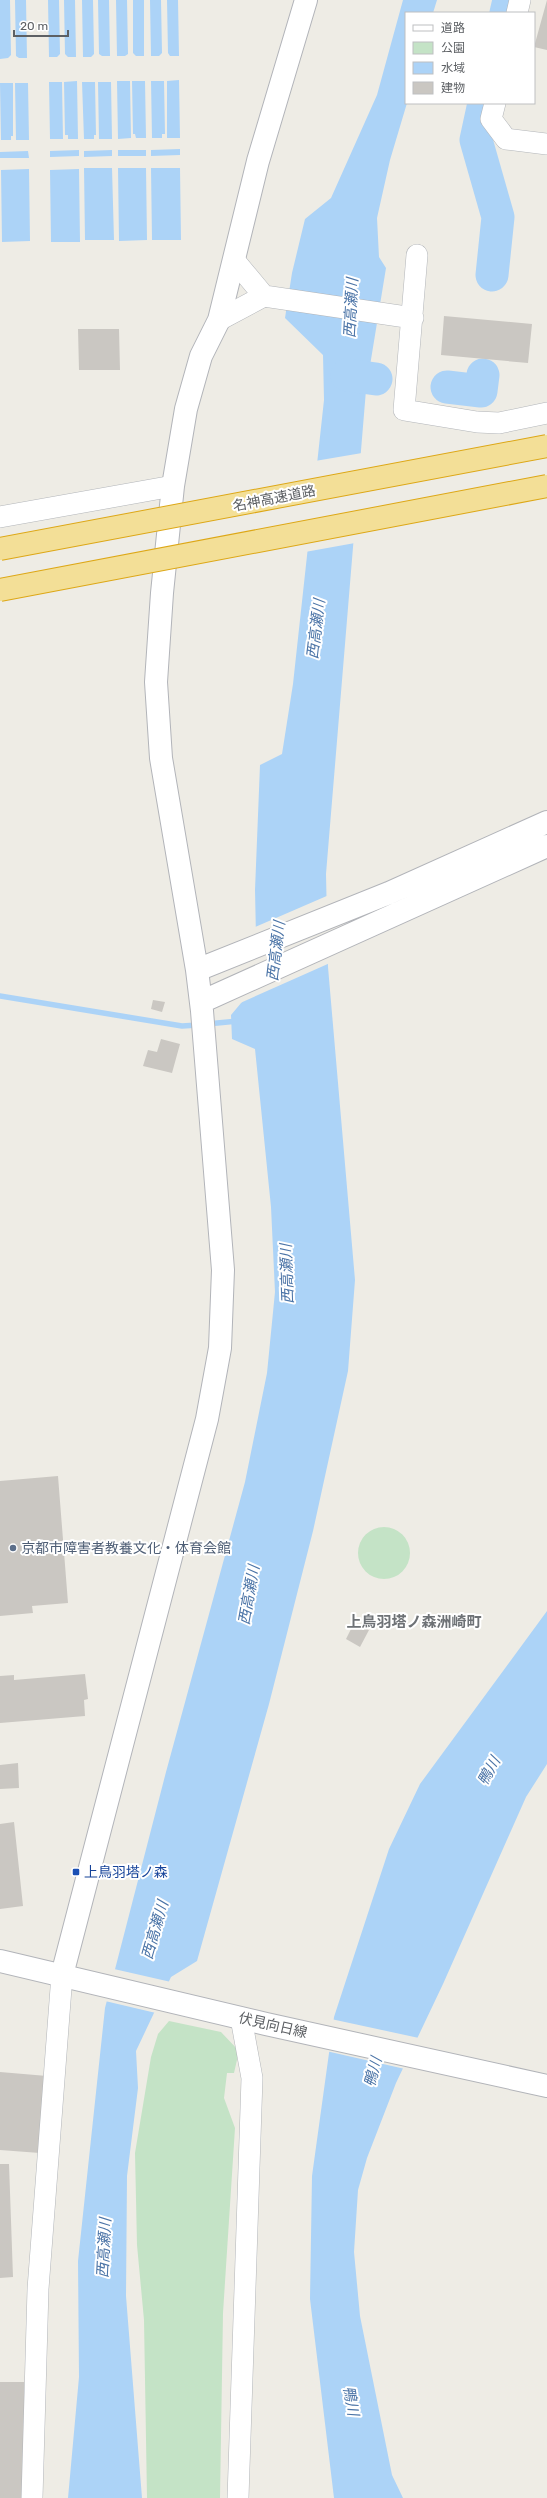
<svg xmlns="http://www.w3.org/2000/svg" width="547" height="2498" font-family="Rubik,'Noto Sans JP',sans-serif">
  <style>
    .green { fill: #c4e3c6 }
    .water { fill: #acd3f7 }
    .pier { fill: #eeece5 }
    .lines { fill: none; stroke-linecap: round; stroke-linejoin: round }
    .stream { stroke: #acd3f7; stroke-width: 5.5 }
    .river { stroke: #acd3f7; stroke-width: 33 }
    .building { fill: #cac7c2 }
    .street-casing { stroke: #b2b5b9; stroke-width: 22 }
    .secondary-casing { stroke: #b2b4b9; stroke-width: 24 }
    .street { stroke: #fff; stroke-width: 21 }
    .secondary { stroke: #fff; stroke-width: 22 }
    .highway-bridge-casing { stroke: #dda716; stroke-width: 24; stroke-linecap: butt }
    .highway-bridge { stroke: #f3df97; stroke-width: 22 }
    .service-dot { fill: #5c6f8a; stroke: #fff; stroke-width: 1.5 }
    .transit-dot { fill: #1a4fb4; stroke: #fff; stroke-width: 1.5 }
    .labels { text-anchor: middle; stroke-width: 4; stroke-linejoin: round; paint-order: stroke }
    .street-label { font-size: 14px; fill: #5d6064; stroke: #fff }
    .service-label { font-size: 14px; fill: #4e5e75; stroke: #fff; text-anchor: start }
    .transit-label { font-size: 14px; fill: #164399; stroke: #fff; text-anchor: start }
    .water-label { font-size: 15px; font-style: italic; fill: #4b74a7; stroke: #fff }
    .neighbourhood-label { font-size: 15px; font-weight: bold; fill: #6e7276; stroke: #fff }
  </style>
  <rect width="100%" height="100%" fill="#eeece5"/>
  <!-- green -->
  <path class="green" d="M358 1553a26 26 0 1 1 52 0a26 26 0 1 1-52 0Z
    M169,2021L221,2032L239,2051L234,2073H227L224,2098L235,2128L223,2313L220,2498H147L144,2320L137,2245L135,2153L151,2057L158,2034Z"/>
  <!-- water -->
  <path class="water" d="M0,0H10L11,55L8,58L0,59Z
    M15,0H26L27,58H19L16,56Z
    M48,0H59L60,54L57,57H49Z
    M64,0H75L76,57H68L65,54Z
    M82,0H93L94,54L91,57H83Z
    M98,0H109L110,56H102L99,54Z
    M116,0H127L128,54L125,56H117Z
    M133,0H144V56H136L133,53Z
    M150,0H161L162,53L159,56H151Z
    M167,0H178L179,56H170L168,53Z
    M403,0H437L433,13H406L407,103L390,160L377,218L379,257L386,268L366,390L326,874L328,967L355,1280L348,1371L313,1531L269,1704L197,1961L171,1977L136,2051L138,2088L127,2176L126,2296L142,2498H68L79,2377L78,2261L105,2008L166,1772L245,1482L267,1373L275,1292L271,1207L255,1049L232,1039L231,1015L257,984L255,890L260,765L282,754L293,684L324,400L323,355L285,318L292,273L305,219L331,198L377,95Z
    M179,80L180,138H167V81Z
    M77,81L78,139H68V135H65L64,82Z
    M117,81H130L131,138L118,139Z
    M132,81H145L146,138H136L135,134H133Z
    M151,81H164L165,134H162V138H152Z
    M49,82H62L63,139H50Z
    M82,82H95L96,135H94V139H84Z
    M98,82H111L112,139H99Z
    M0,83H13V136H11V140H1Z
    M15,83H28L29,140H16Z
    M180,149V155L151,156V150Z
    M79,150V156L50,157V151Z
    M112,150V156L84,157V151Z
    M118,150H146V156H118Z
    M28,151L29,158H0V152Z
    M84,168H112L114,240H85Z
    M118,168H146L147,240L119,241Z
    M151,168H180L181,240H152Z
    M29,169L30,241L2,242L1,170Z
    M79,169L80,242H51L50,170Z
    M547,1611V1764L526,1797L443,1984L396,2083L367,2158L358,2190L354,2252L360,2316L392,2475L403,2498H334L310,2299L312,2176L334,2017L389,1849L420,1784Z"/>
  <!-- pier -->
  <path class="pier" d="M362,453L355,543L305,552L315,461Z
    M329,895L330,963L238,1004L255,984L253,928Z
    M114,1969L171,1982L167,1991L111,1978Z
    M111,1979L166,1992L156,2013L105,2001Z
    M331,2019L419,2038L416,2046L330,2027Z
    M327,2046L407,2064L405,2069L326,2051Z"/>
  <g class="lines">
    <!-- stream -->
    <path class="stream" d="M0,996L182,1026L198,1025
      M207,1024L238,1021"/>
    <!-- river -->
    <path class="river" d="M506,13L509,0
      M484,103L476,140L498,217L492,275
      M347,375L376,379
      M447,387L481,391L483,375"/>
  </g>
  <!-- building -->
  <path class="building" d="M547,0V50L534,47Z
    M444,316L532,324L528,363L441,355Z
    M78,329H119L120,370H79Z
    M153,1000L165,1002L162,1012L151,1009Z
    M161,1039L180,1044L172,1073L143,1066L148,1050L157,1052Z
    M58,1476L68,1603L32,1606L33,1613L0,1616V1481Z
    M354,1623L369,1630L360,1647L346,1639Z
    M85,1674L88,1699L84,1700L85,1716L0,1723V1676L14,1675V1680Z
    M18,1763L19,1788L0,1789V1765Z
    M14,1822L23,1906L0,1909V1824Z
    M0,2072L47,2076L40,2153L0,2150Z
    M0,2164H9L13,2277L0,2278Z
    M0,2382H24V2498H0Z"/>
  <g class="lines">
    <defs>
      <path id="street" d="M517,13L520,0
        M495,103L491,119L506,139L547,144
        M417,255L404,410L477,422L499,423L547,413
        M264,296L413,318
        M219,320L264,296L234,260
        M0,517L173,486
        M32,2498L38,2289L62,1975
        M238,2498L252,2078L241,2018"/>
      <path id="secondary" d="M197,970L389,893L547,822
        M201,1002L547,846
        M0,1961L266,2024L547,2086
        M62,1975L207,1419L220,1348L223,1270L202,1011L197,970L161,758L156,682L162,593L173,486L186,409L201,356L219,320L258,161L306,0"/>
    </defs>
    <!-- street casing -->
    <use href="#street" class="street-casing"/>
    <!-- secondary casing -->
    <use href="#secondary" class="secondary-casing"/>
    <!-- street -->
    <use href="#street" class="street"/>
    <!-- secondary -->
    <use href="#secondary" class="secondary"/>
    <defs>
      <path id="highway-bridge" d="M0,549L547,446
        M0,590L547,486"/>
    </defs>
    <!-- highway-bridge casing -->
    <use href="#highway-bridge" class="highway-bridge-casing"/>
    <!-- highway-bridge -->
    <use href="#highway-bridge" class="highway-bridge"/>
  </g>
  <!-- markers -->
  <circle class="service-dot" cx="13" cy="1548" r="4"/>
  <rect class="transit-dot" x="72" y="1868" width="8" height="8" rx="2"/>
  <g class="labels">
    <!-- street labels -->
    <g class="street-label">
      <text transform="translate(274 498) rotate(-11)" y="5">名神高速道路</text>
      <text transform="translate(273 2025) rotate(13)" y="5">伏見向日線</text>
    </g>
    <!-- service labels -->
    <g class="service-label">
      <text x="21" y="1553">京都市障害者教養文化・体育会館</text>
    </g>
    <!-- transit labels -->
    <g class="transit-label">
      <text x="84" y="1877">上鳥羽塔ノ森</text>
    </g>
    <!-- water labels -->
    <g class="water-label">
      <text transform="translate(351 308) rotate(-87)" y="5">西高瀬川</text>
      <text transform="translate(316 629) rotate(-83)" y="5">西高瀬川</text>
      <text transform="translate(276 951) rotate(-83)" y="5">西高瀬川</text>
      <text transform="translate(287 1274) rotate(-92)" y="5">西高瀬川</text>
      <text transform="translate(249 1595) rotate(-80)" y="5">西高瀬川</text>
      <text transform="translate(489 1771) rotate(-61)" y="5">鴨川</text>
      <text transform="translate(155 1930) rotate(-74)" y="5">西高瀬川</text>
      <text transform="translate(373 2072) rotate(-75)" y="5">鴨川</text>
      <text transform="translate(104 2248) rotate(-87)" y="5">西高瀬川</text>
      <text transform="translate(351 2401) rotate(80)" y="5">鴨川</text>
    </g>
    <!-- neighbourhood labels -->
    <g class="neighbourhood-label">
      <text x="414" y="1627">上鳥羽塔ノ森洲崎町</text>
    </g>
  </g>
  <!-- legend -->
  <rect x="405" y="12" width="130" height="92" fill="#ffffff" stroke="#bebfc1"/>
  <rect x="413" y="25" width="20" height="6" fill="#ffffff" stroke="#bebfc1"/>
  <text x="441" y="32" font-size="12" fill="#5d6064">道路</text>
  <rect x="413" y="42" width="20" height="12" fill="#c4e3c6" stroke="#bebfc1"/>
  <text x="441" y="52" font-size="12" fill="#5d6064">公園</text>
  <rect x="413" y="62" width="20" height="12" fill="#acd3f7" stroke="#bebfc1"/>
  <text x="441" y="72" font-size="12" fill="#5d6064">水域</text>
  <rect x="413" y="82" width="20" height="12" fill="#cac7c2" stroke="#bebfc1"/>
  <text x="441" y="92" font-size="12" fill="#5d6064">建物</text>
  <!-- scale -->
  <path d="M14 30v6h54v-6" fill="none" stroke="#5d6064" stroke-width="2"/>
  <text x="20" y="30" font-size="12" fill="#5d6064" stroke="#ffffff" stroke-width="3" paint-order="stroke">20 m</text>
</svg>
